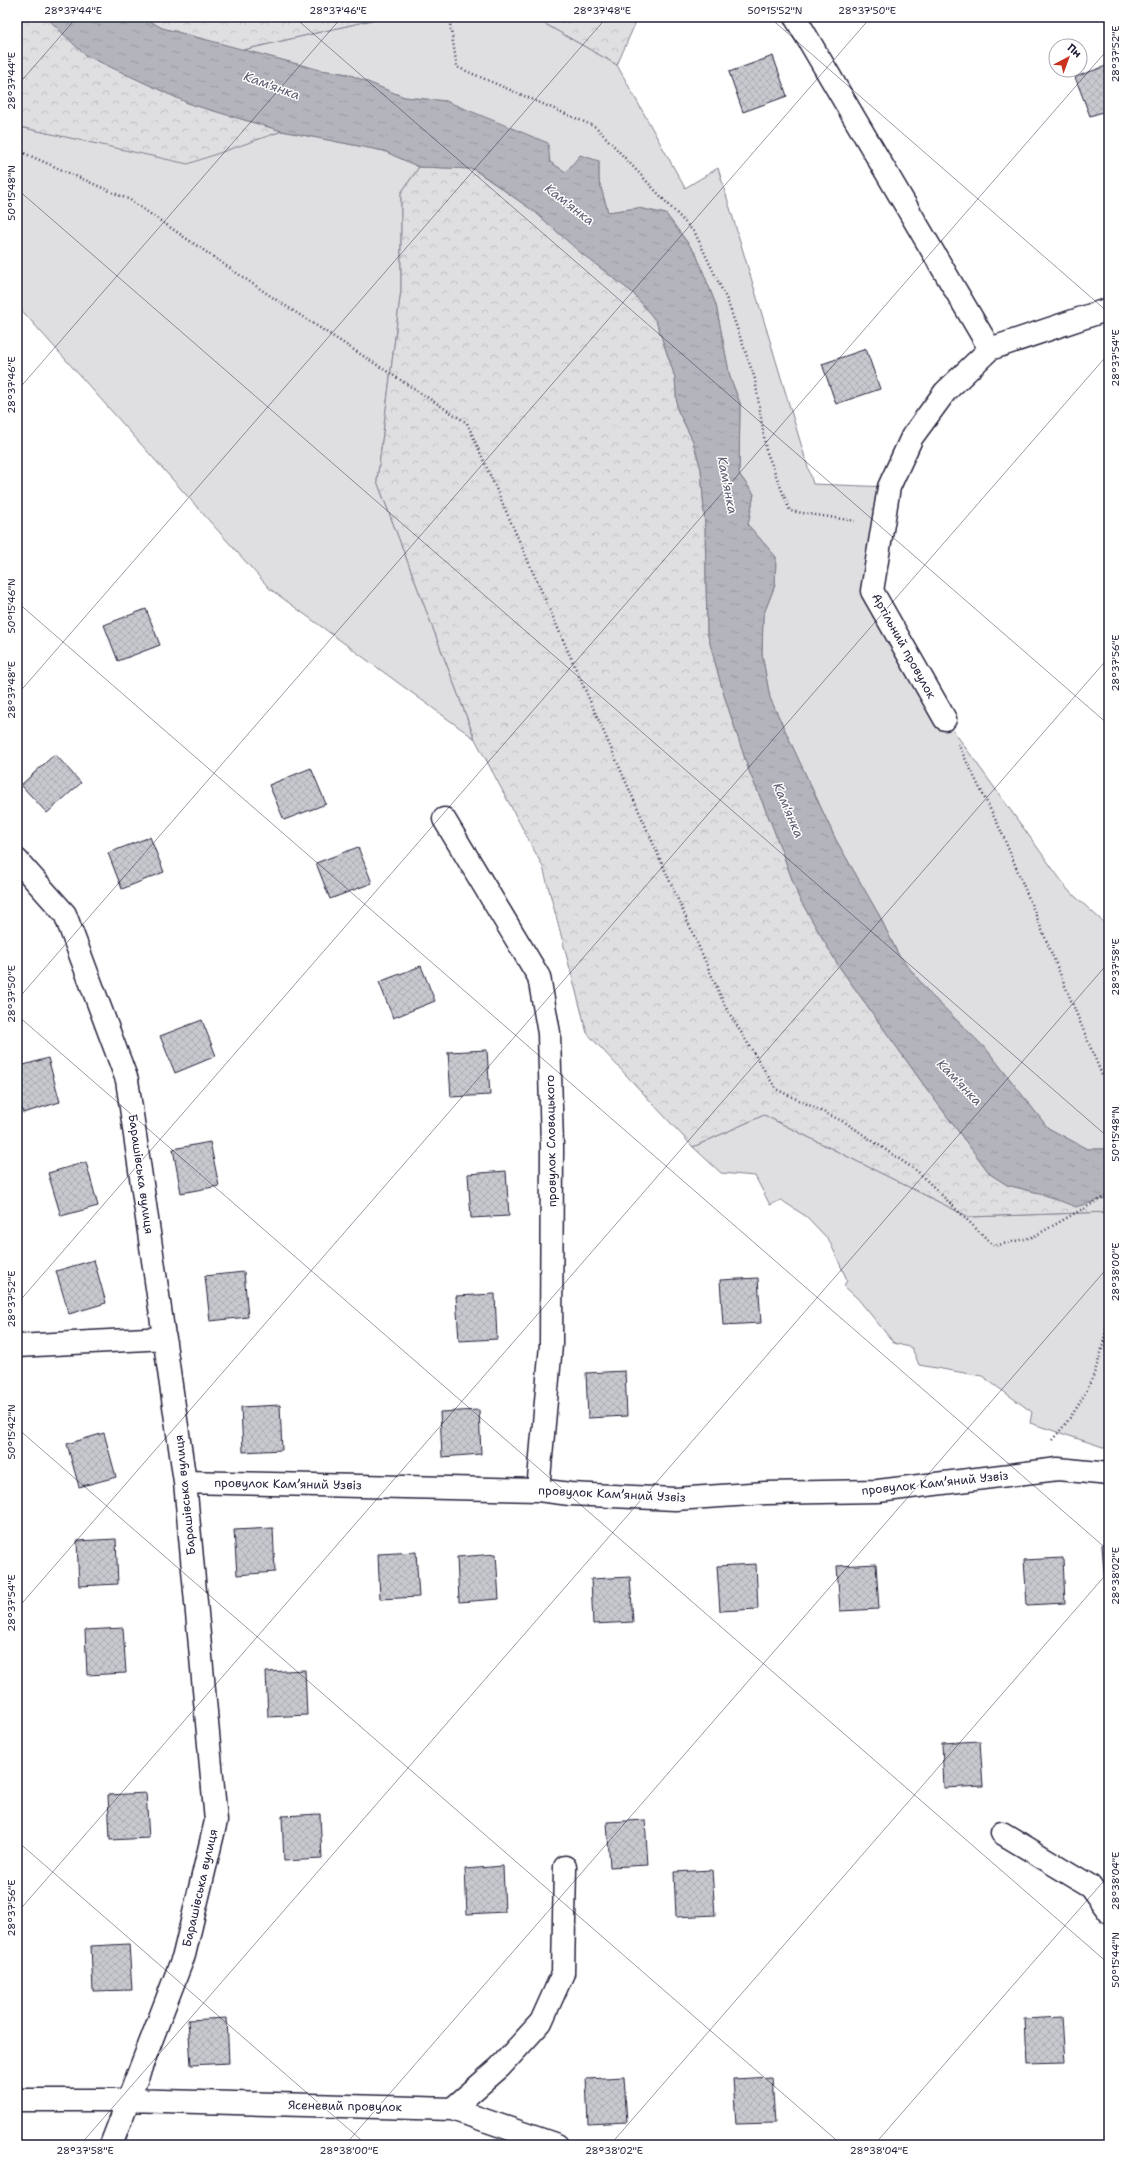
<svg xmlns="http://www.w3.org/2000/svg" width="1126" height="2162" font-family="'Shantell Sans',sans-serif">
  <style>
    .grass { fill: #dfdfe2; stroke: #80808e }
    .forest { fill: url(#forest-crowns); stroke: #80808e }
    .water { fill: url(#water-ripples); stroke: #7a7a88 }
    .building { fill: url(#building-cross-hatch); stroke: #22223b }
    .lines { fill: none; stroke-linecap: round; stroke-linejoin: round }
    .minor-casing { stroke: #22223b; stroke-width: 25 }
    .path { stroke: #22223b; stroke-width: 2.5; stroke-dasharray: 1 3; stroke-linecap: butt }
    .minor { stroke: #fff; stroke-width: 22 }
    .ticks { fill: none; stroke: #22223b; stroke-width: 1; stroke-opacity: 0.45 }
    .labels { text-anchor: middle; stroke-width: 3; stroke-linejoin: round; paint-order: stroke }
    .street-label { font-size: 12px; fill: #22223b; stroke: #fff }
    .water-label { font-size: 13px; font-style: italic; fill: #5c5c6f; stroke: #fff }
    .neatline { fill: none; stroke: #22223b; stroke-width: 1.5 }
    .ticks-label { font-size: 10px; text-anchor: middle; fill: #22223b }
  </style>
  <defs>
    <pattern id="forest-crowns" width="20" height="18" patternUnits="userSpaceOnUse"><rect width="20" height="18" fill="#dfdfe2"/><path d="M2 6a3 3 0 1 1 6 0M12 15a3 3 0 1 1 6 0" fill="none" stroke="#bfbfc3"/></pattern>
    <pattern id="water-ripples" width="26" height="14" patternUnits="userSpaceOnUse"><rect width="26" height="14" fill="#b4b4bc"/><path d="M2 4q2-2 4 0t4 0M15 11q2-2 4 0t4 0" fill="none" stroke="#9a9aa2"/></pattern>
    <pattern id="building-cross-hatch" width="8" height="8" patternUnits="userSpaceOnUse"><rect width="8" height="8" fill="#c8c8cf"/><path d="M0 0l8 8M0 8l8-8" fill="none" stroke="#acacb3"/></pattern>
  </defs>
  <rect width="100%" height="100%" fill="#fff"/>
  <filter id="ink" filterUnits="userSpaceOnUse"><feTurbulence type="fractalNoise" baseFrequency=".025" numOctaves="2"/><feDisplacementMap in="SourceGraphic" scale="8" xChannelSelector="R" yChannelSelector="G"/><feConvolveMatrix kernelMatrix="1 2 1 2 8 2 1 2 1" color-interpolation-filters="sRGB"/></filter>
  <g filter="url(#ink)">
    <!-- grass -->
    <path class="grass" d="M379,17H533L617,65L685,188L718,168L813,484L889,487L872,591L945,719L1068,890L1109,927V1146L1103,1149H1087L1048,1128L987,1050L930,994L898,954L879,915L836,840L770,698L762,654L763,616L775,585L776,557L748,525L754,494L739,474L740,403L730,377L716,305L696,254L666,214L638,208L608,212L599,181V161L566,172L446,101L404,97L348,74L320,70L243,50L372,20Z
      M17,125L20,127L188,163L282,131L384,151L419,167L401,193V290L377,481L475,739L270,589L17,305Z
      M764,1115L969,1217L1109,1212V1449L1030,1423L1032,1412L982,1376L919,1365L912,1348L894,1343L858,1299L844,1286L847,1280L829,1240L807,1217L781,1200L770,1205L755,1176L721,1173L693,1147Z"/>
    <!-- forest -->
    <path class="forest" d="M17,17H46L85,55L190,104L282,131L188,164L20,127L17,125Z
      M142,17H379L372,20L243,50L162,28Z
      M533,17H638L617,65Z
      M419,167L473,169L535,212L581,253L633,293L656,321L675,377L677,409L693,441L701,469L705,525L707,632L723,692L749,771L772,825L799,898L838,965L926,1088L990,1174L1007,1185L1039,1193H1109V1212L969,1217L764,1115L693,1147L587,1033L543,867L475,739L377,481L401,290V193Z"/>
    <!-- water -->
    <path class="water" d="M46,17H142L162,28L320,70L348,74L404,97L446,101L548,143L550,162L566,172L580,155L599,161V181L608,212L638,208L666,214L696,254L716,305L730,377L740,403L739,474L754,494L748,525L776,557L775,585L763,616L762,654L770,698L836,840L879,915L898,954L930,994L987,1050L1048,1128L1087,1149H1103L1109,1146V1197L1076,1207L1039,1193L1007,1185L990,1174L926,1088L838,965L799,898L772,825L749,771L723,692L707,632L705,525L701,469L693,441L677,409L675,377L656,321L633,293L581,253L535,212L474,169L419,167L384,151L282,131L190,104L85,55Z"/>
    <!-- building -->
    <path class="building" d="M773,56L787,96L743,112L729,72Z
      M1109,65V110L1090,116L1075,77Z
      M866,349L880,389L836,404L822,364Z
      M146,609L160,645L118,661L104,625Z
      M55,754L81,783L47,813L21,785Z
      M311,768L326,804L284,820L269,785Z
      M150,837L164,872L122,889L108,853Z
      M358,847L372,883L330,899L316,863Z
      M421,966L435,1001L393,1018L379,982Z
      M202,1020L216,1056L175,1073L160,1036Z
      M487,1050L490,1095L451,1097L448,1052Z
      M48,1058L60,1102L23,1113L17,1091V1067Z
      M210,1142L219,1186L181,1193L173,1149Z
      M86,1162L98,1206L61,1216L48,1173Z
      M506,1171L509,1216L471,1218L468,1174Z
      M94,1260L106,1303L69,1314L56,1271Z
      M244,1272L248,1317L210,1321L205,1276Z
      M758,1278L761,1323L723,1325L720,1280Z
      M495,1294L497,1339L459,1341L456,1296Z
      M625,1371L627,1416L588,1418L586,1373Z
      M280,1405L282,1450L243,1452L241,1407Z
      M479,1410L481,1454L442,1457L440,1412Z
      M104,1433L116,1477L79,1487L67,1444Z
      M273,1528L275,1572L237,1575L234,1530Z
      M116,1539L118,1584L79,1586L77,1541Z
      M1109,1543V1589H1105L1102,1544Z
      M416,1552L419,1597L380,1599L378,1554Z
      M496,1554L499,1599L459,1602L457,1557Z
      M1063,1558L1065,1603L1027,1605L1024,1560Z
      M756,1564L758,1609L720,1611L717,1566Z
      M876,1564L879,1609L840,1611L837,1566Z
      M630,1577L633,1622L593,1624L591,1579Z
      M123,1628L126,1673L87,1675L85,1630Z
      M305,1670L307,1715L268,1717L266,1672Z
      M980,1741L983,1786L944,1788L942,1743Z
      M146,1793L149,1838L110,1840L108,1795Z
      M320,1814L322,1859L284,1861L282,1816Z
      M645,1820L648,1865L610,1867L607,1822Z
      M503,1866L505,1912L467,1914L465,1869Z
      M712,1870L715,1915L676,1917L674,1872Z
      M129,1944L132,1990L93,1991L91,1946Z
      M1062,2017L1065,2062L1026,2063L1024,2019Z
      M227,2018L229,2063L191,2065L188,2020Z
      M624,2077L627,2122L588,2124L586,2079Z
      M772,2077L775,2123L736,2124L733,2079Z"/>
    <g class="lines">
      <defs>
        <path id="minor" d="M795,17L990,349
          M945,719L872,591L889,487L912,437L945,392L990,349L1109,309
          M444,819L539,977L549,1033L552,1147L551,1345L538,1490
          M17,860L65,914L127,1080L185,1482L216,1821L184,1955L111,2145
          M17,1346L165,1338
          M185,1482L538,1490L570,1494L675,1499L766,1493L878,1491L1058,1469L1109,1474
          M1002,1833L1090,1886L1109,1912
          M17,2100H127L452,2109L557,2145
          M452,2109L500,2067L541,2022L563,1973L565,1867"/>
      </defs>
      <!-- minor casing -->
      <use href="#minor" class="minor-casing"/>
      <!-- path -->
      <path class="path" d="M449,17L457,67L596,127L695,233L727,300L755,379L766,450L790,511L855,521
        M17,150L130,200L272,297L467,423L726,1008L776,1089L846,1123L917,1171L994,1246L1033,1237L1109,1194
        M958,744L1001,831L1109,1092
        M1052,1440C1090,1398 1107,1353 1109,1296"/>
      <!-- minor -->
      <use href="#minor" class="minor"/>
    </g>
  </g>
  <!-- ticks -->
  <path class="ticks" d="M294,17L1109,725M769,17L1109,313M17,86L77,17M17,189L1109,1138M17,391L342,17M17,602L1109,1551M17,695L607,17M17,1000L871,17M17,1015L1109,1964M17,1304L1109,48M17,1428L842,2145M17,1609L1109,353M17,1841L367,2145M17,1913L1109,657M80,2145L1109,962M345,2145L1109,1266M610,2145L1109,1571M874,2145L1109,1875"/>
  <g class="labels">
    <!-- street labels -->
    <g class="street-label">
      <text transform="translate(904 646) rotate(61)" y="4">Артільний провулок</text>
      <text transform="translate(551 1141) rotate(-91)" y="4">провулок Словацького</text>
      <text transform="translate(141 1174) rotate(82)" y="4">Барашівська вулиця</text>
      <text transform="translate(935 1483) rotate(-6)" y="4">провулок Камʼяний Узвіз</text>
      <text transform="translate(288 1484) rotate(1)" y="4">провулок Камʼяний Узвіз</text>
      <text transform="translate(612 1494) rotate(3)" y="4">провулок Камʼяний Узвіз</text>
      <text transform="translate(185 1495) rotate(-96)" y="4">Барашівська вулиця</text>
      <text transform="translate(200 1888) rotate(-77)" y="4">Барашівська вулиця</text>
      <text transform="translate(345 2106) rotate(1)" y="4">Ясеневий провулок</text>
    </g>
    <!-- water labels -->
    <g class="water-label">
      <text transform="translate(272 85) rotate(20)" y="5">Кам'янка</text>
      <text transform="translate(570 204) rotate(38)" y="5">Кам'янка</text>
      <text transform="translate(728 485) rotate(79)" y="5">Кам'янка</text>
      <text transform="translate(789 810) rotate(67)" y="5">Кам'янка</text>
      <text transform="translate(960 1082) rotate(46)" y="5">Кам'янка</text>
    </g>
  </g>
  <!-- margin -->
  <rect width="1126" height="2162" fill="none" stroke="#fff" stroke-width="44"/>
  <!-- north arrow -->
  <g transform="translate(1068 58) rotate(41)"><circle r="19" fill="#ffffff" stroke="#a7a7b1"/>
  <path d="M0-3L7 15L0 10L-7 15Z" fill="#c8321e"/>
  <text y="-6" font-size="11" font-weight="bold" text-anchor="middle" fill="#22223b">Пн</text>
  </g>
  <rect x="22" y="22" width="1082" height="2118" class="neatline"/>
  <g class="ticks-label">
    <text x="73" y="14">28°37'44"E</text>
    <text x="338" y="14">28°37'46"E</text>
    <text x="602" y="14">28°37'48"E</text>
    <text x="775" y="14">50°15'52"N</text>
    <text x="867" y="14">28°37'50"E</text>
    <text transform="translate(1115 54) rotate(-90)" y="4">28°37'52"E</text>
    <text transform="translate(11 81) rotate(-90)" y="4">28°37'44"E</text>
    <text transform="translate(11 193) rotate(-90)" y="4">50°15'48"N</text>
    <text transform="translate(1115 358) rotate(-90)" y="4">28°37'54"E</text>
    <text transform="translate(11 385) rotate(-90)" y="4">28°37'46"E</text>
    <text transform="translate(11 606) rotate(-90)" y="4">50°15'46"N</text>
    <text transform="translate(1115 663) rotate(-90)" y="4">28°37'56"E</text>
    <text transform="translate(11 690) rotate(-90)" y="4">28°37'48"E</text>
    <text transform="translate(1115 967) rotate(-90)" y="4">28°37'58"E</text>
    <text transform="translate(11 994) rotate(-90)" y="4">28°37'50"E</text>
    <text transform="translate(1115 1134) rotate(-90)" y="4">50°15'48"N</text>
    <text transform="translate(1115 1272) rotate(-90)" y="4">28°38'00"E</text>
    <text transform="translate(11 1299) rotate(-90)" y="4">28°37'52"E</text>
    <text transform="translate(11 1432) rotate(-90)" y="4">50°15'42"N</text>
    <text transform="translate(1115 1576) rotate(-90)" y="4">28°38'02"E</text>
    <text transform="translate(11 1603) rotate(-90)" y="4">28°37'54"E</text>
    <text transform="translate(1115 1881) rotate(-90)" y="4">28°38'04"E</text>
    <text transform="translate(11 1908) rotate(-90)" y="4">28°37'56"E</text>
    <text transform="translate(1115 1960) rotate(-90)" y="4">50°15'44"N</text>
    <text x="85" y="2154">28°37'58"E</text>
    <text x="349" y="2154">28°38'00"E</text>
    <text x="614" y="2154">28°38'02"E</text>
    <text x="879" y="2154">28°38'04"E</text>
  </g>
</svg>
